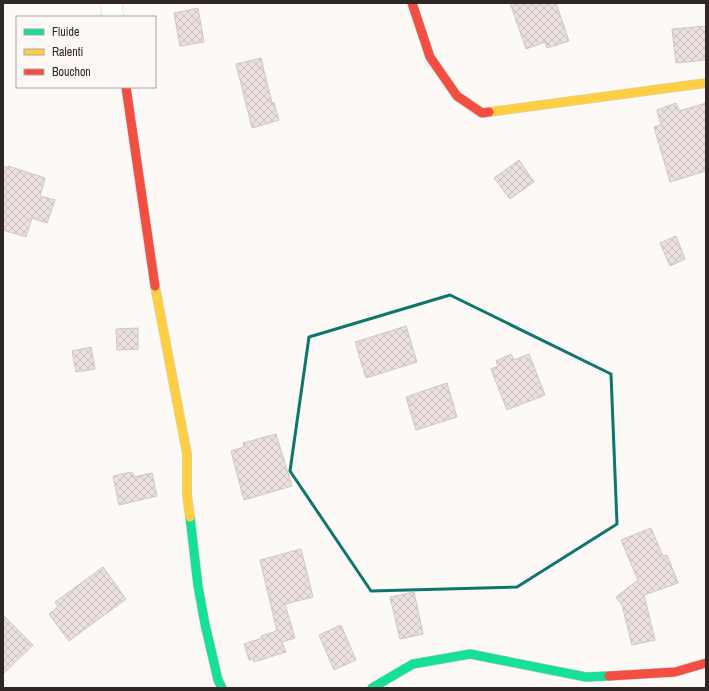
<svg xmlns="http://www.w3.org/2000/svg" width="709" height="691" font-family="'Archivo Narrow',sans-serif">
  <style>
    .building { fill: url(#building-cross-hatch); stroke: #cdc7c6 }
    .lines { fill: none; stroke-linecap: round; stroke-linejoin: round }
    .street-casing { stroke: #d6d0ce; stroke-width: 22 }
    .fast-casing { stroke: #d6d0ce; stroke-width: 10 }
    .slow-casing { stroke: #d6d0ce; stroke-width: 10 }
    .jam-casing { stroke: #d6d0ce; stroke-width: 10 }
    .street { stroke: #fffefe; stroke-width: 21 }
    .fast { stroke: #16e098; stroke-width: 9 }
    .slow { stroke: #ffcf43; stroke-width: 9 }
    .jam { stroke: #f24e42; stroke-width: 9 }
    .marked { fill: none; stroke: #0f766e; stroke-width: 3; stroke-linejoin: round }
  </style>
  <defs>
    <pattern id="building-cross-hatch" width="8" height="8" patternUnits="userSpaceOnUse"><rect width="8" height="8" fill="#ebe0de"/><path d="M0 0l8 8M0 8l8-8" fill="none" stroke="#cac0be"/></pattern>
  </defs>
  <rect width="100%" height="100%" fill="#fcf9f7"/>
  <!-- building -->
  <path class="building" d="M510,3H556L569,41L547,48L545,42L526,49Z
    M198,8L204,42L180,46L174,13Z
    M706,26V60L676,63L672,29Z
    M261,58L272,103L274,102L279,120L252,128L236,64Z
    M676,103L679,111L706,103V171L670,182L654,127L661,125L657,110Z
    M519,160L534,182L510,199L494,178Z
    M3,166L8,168V166L45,178L40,196L55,200L47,223L32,218L26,237L3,230Z
    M676,236L685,259L670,266L660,243Z
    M406,326L417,362L366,378L355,342Z
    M138,328V349L117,350L116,329Z
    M91,347L95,369L76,372L72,351Z
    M511,354L514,360L529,354L545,395L507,410L491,369L498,366L496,361Z
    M447,383L457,417L416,430L406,397Z
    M276,434L292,486L244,500L231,451L244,447L243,443Z
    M132,472L134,477L152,473L157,496L119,505L113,476Z
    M651,528L663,556L667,555L678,583L644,595L655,640L632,645L622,605L616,597L638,580L621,540Z
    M301,549L313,597L285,604L295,638L282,642L286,652L254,662L253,659L249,660L244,644L262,638L261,636L277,631L260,560Z
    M103,567L126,599L69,641L49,614L58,607L55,602Z
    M414,592L423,634L400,639L390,597Z
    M3,615L33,645L3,674Z
    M341,625L356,660L334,670L319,635Z"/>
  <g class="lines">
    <defs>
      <path id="street" d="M111,3L113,17"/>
      <path id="fast" d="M190,517L198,586L205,624L218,680L222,688
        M372,688L413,664L470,654L586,677L609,676"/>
      <path id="slow" d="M489,112L706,83
        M155,286L187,454V495L190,517"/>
      <path id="jam" d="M412,3L430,57L457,96L482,113L489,112
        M126,87L155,286
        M609,676L675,672L706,663"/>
    </defs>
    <!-- street casing -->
    <use href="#street" class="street-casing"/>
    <!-- fast casing -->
    <use href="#fast" class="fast-casing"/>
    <!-- slow casing -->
    <use href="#slow" class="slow-casing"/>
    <!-- jam casing -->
    <use href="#jam" class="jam-casing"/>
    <!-- street -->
    <use href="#street" class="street"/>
    <!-- fast -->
    <use href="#fast" class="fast"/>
    <!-- slow -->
    <use href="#slow" class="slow"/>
    <!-- jam -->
    <use href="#jam" class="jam"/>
  </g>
  <!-- marked area -->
  <path class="marked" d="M450,295L611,374L617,524L517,587L371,591L290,471L309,337Z"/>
  <!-- border -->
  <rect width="709" height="691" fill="none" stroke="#302623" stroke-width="8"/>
  <!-- legend -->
  <rect x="16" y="16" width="140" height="72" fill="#fdf8f6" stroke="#aba4a2"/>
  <rect x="24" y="29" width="20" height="6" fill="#16e098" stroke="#aba4a2"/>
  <text x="52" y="36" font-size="12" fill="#302623">Fluide</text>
  <rect x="24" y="49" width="20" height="6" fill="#ffcf43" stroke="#aba4a2"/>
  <text x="52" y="56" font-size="12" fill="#302623">Ralenti</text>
  <rect x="24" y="69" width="20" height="6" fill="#f24e42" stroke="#aba4a2"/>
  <text x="52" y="76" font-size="12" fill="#302623">Bouchon</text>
</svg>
